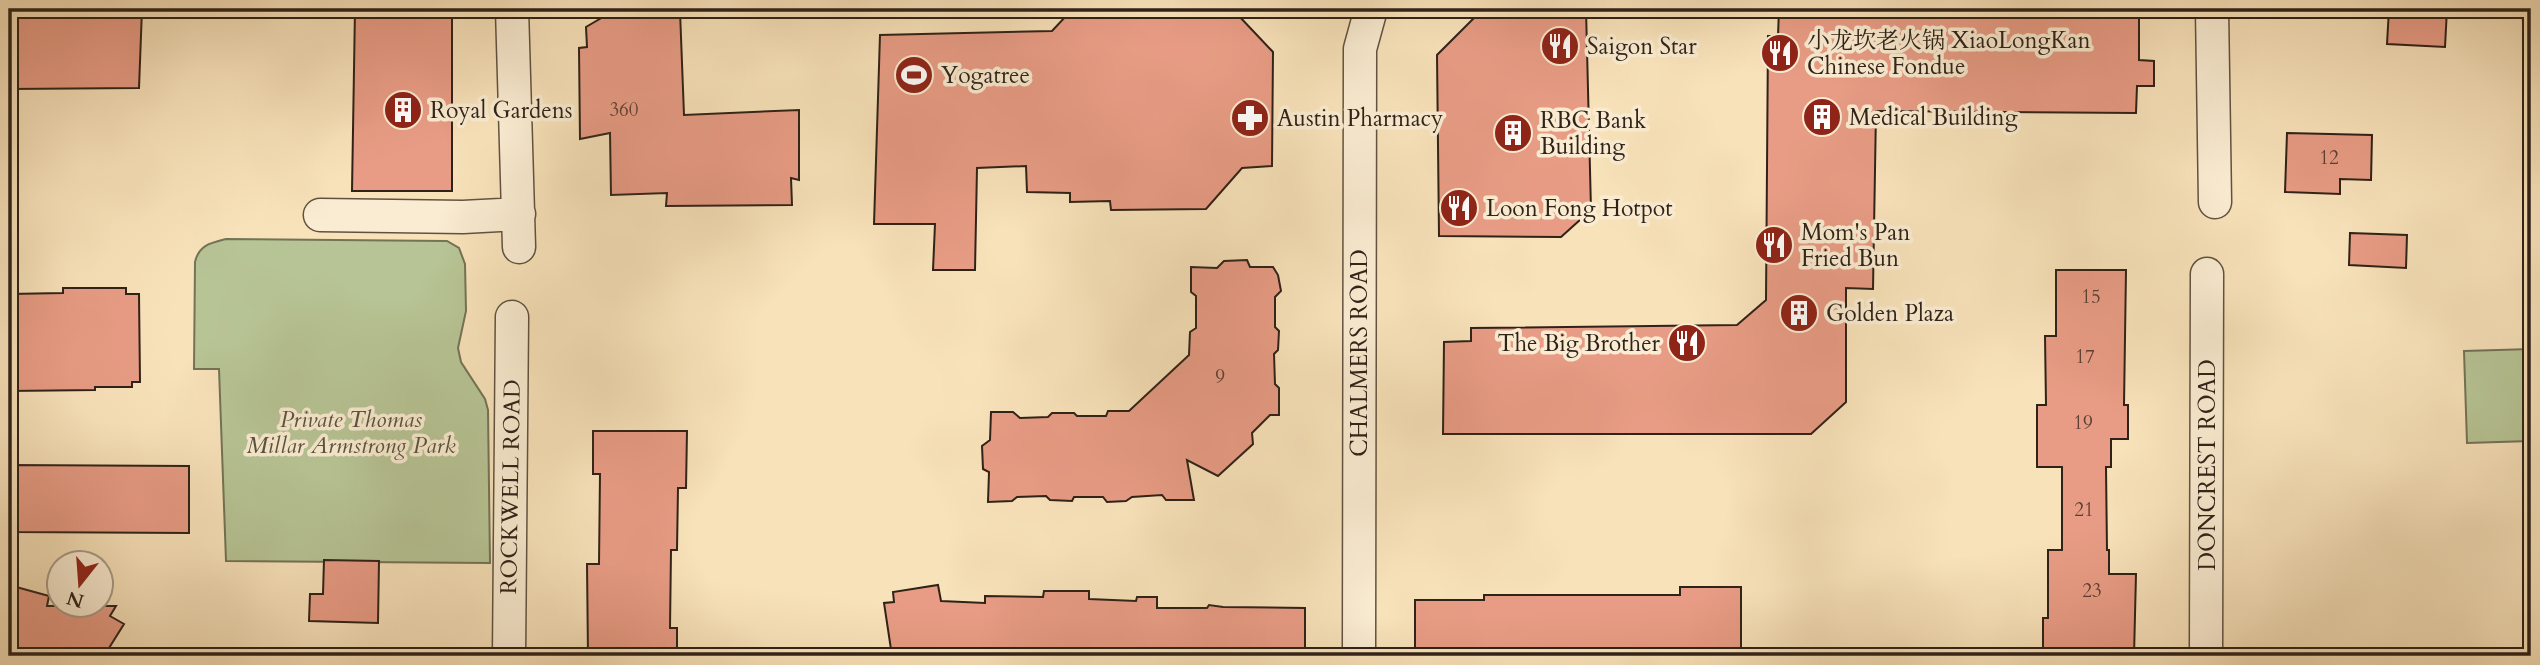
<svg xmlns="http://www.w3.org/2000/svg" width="2540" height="665" font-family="Cardo,'Noto Serif SC',serif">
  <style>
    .green { fill: #b7c495; stroke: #737356; stroke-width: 2 }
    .building { fill: #e89c85; stroke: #2f2218; stroke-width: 2 }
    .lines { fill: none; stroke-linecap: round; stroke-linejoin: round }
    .minor-casing { stroke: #615240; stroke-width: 35 }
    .minor { stroke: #faecd2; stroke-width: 32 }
    .labels { text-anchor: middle; stroke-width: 7; stroke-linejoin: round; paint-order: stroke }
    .number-label { font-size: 19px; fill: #5d4033 }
    .poi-label { font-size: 23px; fill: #2f2218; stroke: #faecd2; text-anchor: start }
    .street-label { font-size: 23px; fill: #2f2218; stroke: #faecd2 }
    .park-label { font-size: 23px; font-style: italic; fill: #58533e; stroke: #faecd2 }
  </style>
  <rect width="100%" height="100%" fill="#f8e2ba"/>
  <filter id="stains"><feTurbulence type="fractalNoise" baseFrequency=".00286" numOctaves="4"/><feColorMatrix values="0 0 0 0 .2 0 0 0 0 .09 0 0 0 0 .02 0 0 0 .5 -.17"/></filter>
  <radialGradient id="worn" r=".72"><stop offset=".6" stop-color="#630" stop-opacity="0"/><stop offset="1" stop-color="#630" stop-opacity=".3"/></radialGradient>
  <!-- green -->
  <path class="green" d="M2522,9H2531V132Z
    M226,239L447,241L459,248L465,264L466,311L458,348L461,362L485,399L488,410L490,563L226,561L219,369H194L195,262C199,245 210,243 226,239Z
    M2531,349V441L2467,443L2464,351Z"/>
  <!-- building -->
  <path class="building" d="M9,9H142L139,88L9,89Z
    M355,9H452V191H352Z
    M1586,9L1591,210L1561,237L1439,236L1437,55L1482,10Z
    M1779,9H1848V12L1896,13L2139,14V60L2154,61V86H2137L2136,113L1876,111L1873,289L1846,288V402L1811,434H1443L1444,342L1471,341V328L1737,325L1766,300L1768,36H1778Z
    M2389,9H2447L2445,47L2387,44Z
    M680,11L684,115L799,110V180L791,178L792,205L666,206L667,193L611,195L610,133L580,139L579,48L587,47L586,27L610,13Z
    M1238,15L1273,52L1272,166L1242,168L1206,209L1111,210L1110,201L1070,202V193L1027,192L1026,166L977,168L975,270H933L935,224H874L880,35L1052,31L1066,16Z
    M2287,133L2372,135L2371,180L2340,179V194L2285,192Z
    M2350,233L2407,235L2406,268L2349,265Z
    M1247,260L1250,267H1273L1278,275L1281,291L1275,297V327L1279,331L1278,350L1274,354L1275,384L1279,388V415H1270L1252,433L1253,444L1218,476L1187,460L1194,500H1166L1162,495L1132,497L1126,501L1107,502L1103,497H1074L1072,501L1050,500L1046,496L1017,497L1012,501L988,502L989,472L983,469L982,446L990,440L991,412H1013L1020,418L1048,417L1052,413H1074L1077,416H1106L1108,411H1129L1189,355L1190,332L1196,328V296L1191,292V267L1217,268L1224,261Z
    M2056,270H2126L2124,405H2128V439H2111V467H2106L2107,550H2109V574H2136L2134,656H2043V618H2048V550H2062V467H2037V405H2046L2045,336H2056Z
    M63,288H126V294H139L140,382H132V387H95V390L9,391V294L63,293Z
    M593,431H687L686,488H678L677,550H671L670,628H677V656H588L587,564H599L600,474H593Z
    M9,465L189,466V533L9,532Z
    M324,560L379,561L378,623L309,621L310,594H323Z
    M9,585L49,596L47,606H116L110,616L124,624L104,656H48L39,651L30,656H9Z
    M938,585L941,601L985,603V596L1043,597L1044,591H1089V599L1136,601L1137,597H1157V608H1207L1209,605L1223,607L1305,608V656H892L884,603L894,602L893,592Z
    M1680,587H1741V656H1415V600H1484V595H1680Z"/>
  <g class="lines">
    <defs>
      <path id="minor" d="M512,9L519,247
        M2212,9L2215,202
        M320,215L463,217L519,214
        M509,656L512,317
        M1359,656L1360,49L1371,9
        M2206,656L2207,274"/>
    </defs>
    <!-- minor casing -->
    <use href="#minor" class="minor-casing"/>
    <!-- minor -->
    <use href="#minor" class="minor"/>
  </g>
  <!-- icons -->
  <defs>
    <symbol id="restaurant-disc" viewBox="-11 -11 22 22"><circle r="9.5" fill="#8f2418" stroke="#faecd2"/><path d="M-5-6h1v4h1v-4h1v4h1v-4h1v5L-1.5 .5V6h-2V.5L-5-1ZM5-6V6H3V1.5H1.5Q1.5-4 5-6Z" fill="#fff"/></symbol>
    <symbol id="stadium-disc" viewBox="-11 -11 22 22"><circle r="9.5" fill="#8f2418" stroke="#faecd2"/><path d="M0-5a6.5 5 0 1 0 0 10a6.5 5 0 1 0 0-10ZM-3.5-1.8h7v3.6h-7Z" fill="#fff"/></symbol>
    <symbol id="building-disc" viewBox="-11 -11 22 22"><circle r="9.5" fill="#8f2418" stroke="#faecd2"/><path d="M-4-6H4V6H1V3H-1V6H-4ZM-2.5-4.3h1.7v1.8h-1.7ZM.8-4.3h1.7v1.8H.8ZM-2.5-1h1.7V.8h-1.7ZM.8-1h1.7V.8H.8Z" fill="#fff"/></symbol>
    <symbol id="pharmacy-disc" viewBox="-11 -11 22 22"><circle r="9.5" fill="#8f2418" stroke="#faecd2"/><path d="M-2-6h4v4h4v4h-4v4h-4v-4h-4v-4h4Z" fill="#fff"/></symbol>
  </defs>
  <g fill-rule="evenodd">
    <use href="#restaurant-disc" x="1538" y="24" width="44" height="44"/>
    <use href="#restaurant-disc" x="1758" y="31" width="44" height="44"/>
    <use href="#stadium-disc" x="892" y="53" width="44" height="44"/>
    <use href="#building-disc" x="381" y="88" width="44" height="44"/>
    <use href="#building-disc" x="1800" y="95" width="44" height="44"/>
    <use href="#pharmacy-disc" x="1228" y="96" width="44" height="44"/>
    <use href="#building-disc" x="1491" y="111" width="44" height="44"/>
    <use href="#restaurant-disc" x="1437" y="186" width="44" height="44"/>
    <use href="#restaurant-disc" x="1752" y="223" width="44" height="44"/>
    <use href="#building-disc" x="1777" y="291" width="44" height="44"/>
    <use href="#restaurant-disc" x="1665" y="321" width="44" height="44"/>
  </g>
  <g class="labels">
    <!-- number labels -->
    <g class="number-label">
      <text x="624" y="116">360</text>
      <text x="2329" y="164">12</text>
      <text x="2091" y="303">15</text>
      <text x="2085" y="363">17</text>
      <text x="1220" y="383">9</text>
      <text x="2083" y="429">19</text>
      <text x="2084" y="516">21</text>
      <text x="2092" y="597">23</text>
    </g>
    <!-- poi labels -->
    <g class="poi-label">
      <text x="1807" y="48">小龙坎老火锅 XiaoLongKan<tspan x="1807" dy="26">Chinese Fondue</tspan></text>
      <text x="1587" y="54">Saigon Star</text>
      <text x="941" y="83">Yogatree</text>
      <text x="430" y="118">Royal Gardens</text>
      <text x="1849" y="125">Medical Building</text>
      <text x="1277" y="126">Austin Pharmacy</text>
      <text x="1540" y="128">RBC Bank<tspan x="1540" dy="26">Building</tspan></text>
      <text x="1486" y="216">Loon Fong Hotpot</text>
      <text x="1801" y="240">Mom's Pan<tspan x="1801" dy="26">Fried Bun</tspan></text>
      <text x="1826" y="321">Golden Plaza</text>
      <text x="1660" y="351" text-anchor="end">The Big Brother</text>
    </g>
    <!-- street labels -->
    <g class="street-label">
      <text transform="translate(1359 353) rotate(-90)" y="8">CHALMERS ROAD</text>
      <text transform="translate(2207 465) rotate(-90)" y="8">DONCREST ROAD</text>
      <text transform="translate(510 487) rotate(-89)" y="8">ROCKWELL ROAD</text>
    </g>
    <!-- park labels -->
    <g class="park-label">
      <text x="351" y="427">Private Thomas<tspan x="351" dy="26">Millar Armstrong Park</tspan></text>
    </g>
  </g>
  <!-- margin -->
  <rect width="2540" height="665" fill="none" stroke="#f8e2ba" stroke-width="35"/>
  <rect x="10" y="10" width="2519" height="644" fill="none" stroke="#2f2218" stroke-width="3.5"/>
  <rect x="18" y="18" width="2505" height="630" fill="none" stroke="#2f2218" stroke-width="2"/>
  <!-- north arrow -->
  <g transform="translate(80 584) rotate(197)"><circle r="33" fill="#faecd2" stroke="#a99b88" stroke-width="2"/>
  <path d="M0-5L12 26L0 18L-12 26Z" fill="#8f2418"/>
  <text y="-10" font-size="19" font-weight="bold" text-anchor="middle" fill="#2f2218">N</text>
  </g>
  <rect width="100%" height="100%" filter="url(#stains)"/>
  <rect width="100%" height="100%" fill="url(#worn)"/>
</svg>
